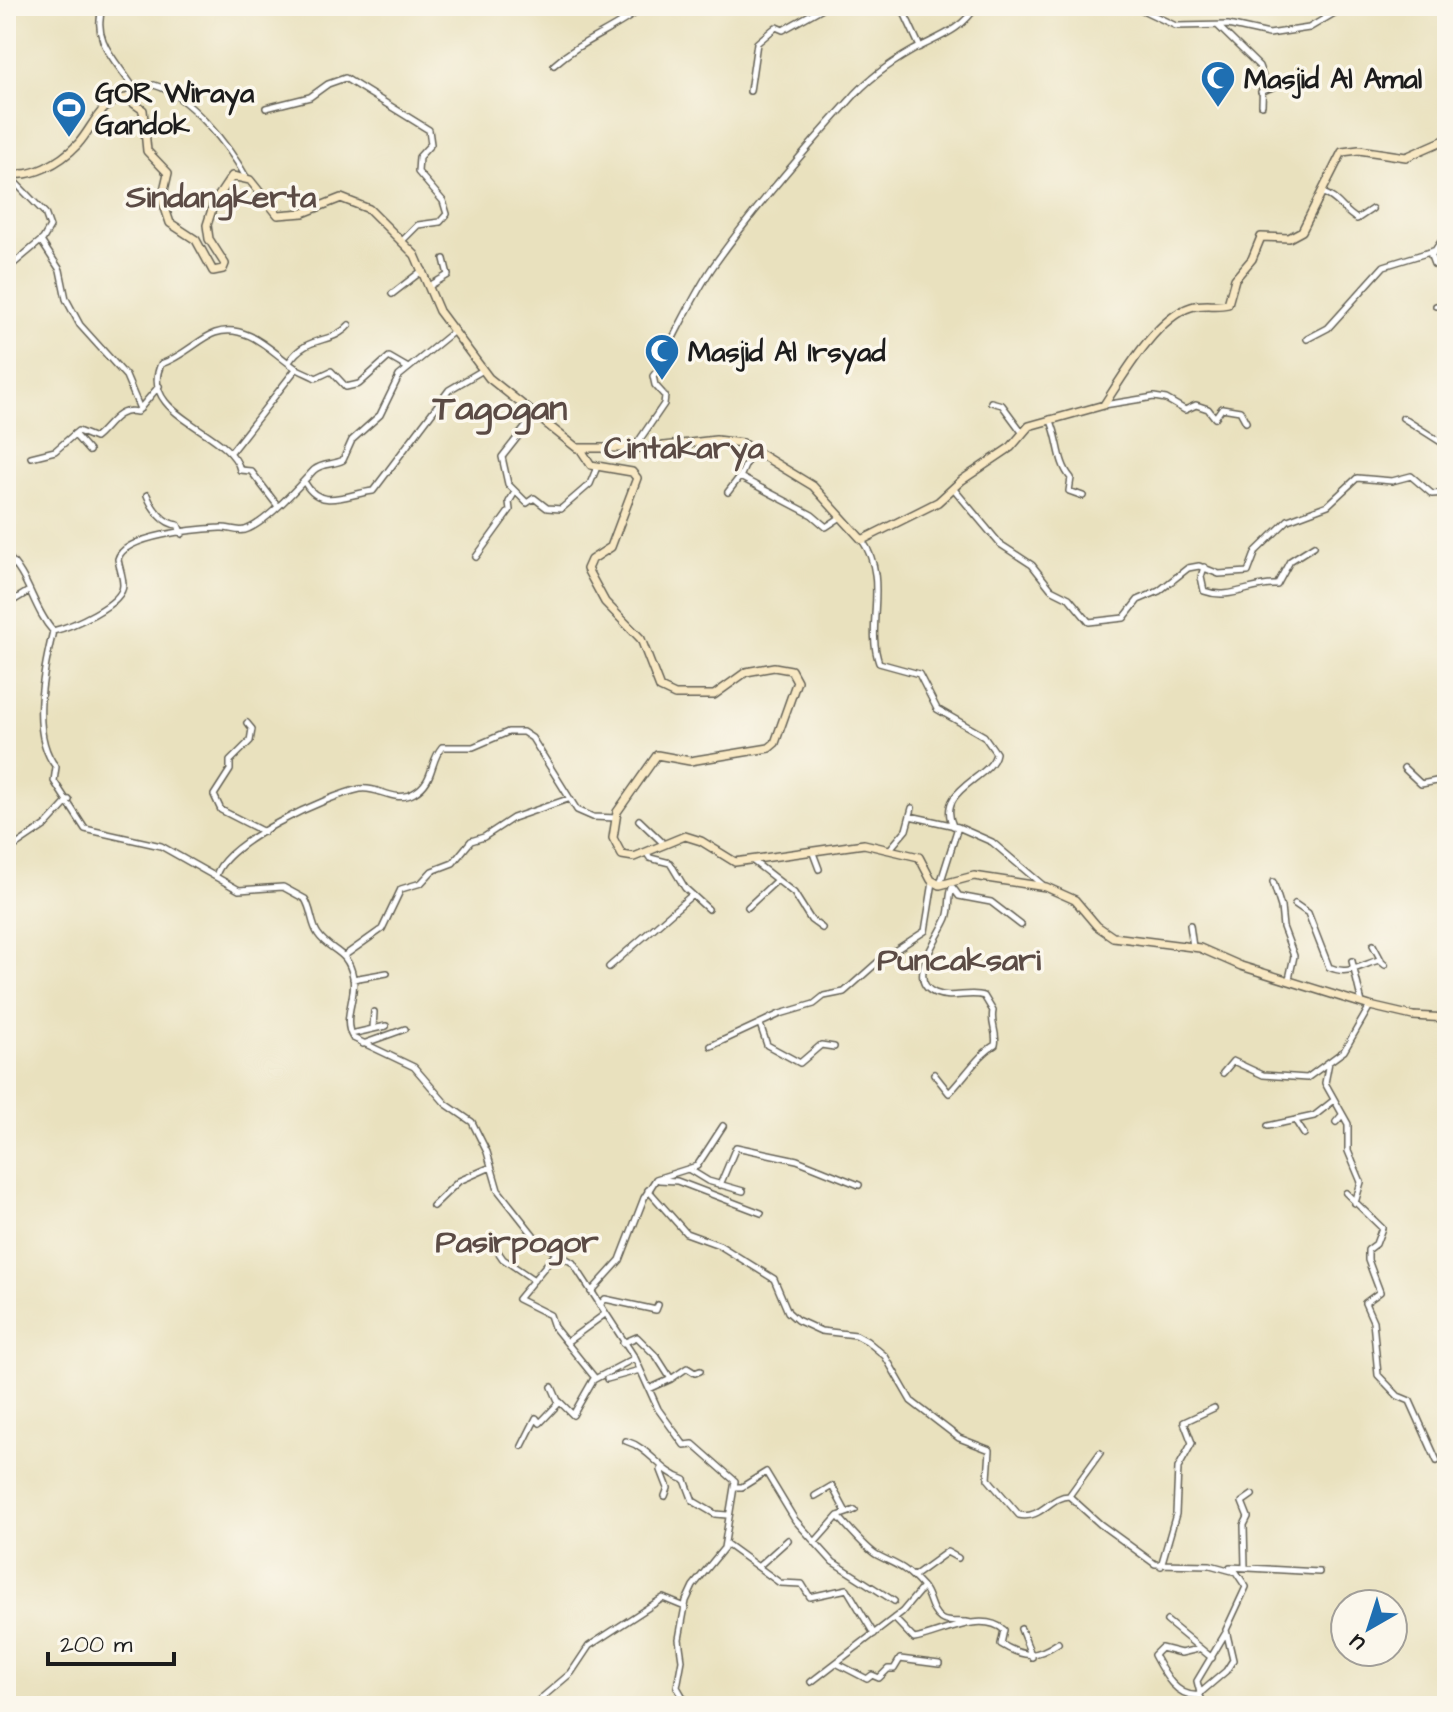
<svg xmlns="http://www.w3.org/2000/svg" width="1453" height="1712" font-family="'Architects Daughter',sans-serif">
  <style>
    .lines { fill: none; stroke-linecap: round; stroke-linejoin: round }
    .street-casing { stroke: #646155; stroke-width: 8 }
    .secondary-casing { stroke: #646155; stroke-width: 10 }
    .street { stroke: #fff; stroke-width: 5 }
    .secondary { stroke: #f8e8c3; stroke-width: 7 }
    .labels { text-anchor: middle; stroke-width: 7; stroke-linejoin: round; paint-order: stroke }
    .poi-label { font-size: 28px; font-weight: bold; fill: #1c1c1c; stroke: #fbf7ec; text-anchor: start }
    .quarter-label { font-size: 32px; font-weight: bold; fill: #5b4b45; stroke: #fbf7ec }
    .district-label { font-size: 36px; font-weight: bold; fill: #5b4b45; stroke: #fbf7ec }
  </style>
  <rect width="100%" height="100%" fill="#fbf7ec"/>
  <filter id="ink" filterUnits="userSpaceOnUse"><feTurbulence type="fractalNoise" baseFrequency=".0125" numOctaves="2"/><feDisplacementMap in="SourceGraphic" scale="16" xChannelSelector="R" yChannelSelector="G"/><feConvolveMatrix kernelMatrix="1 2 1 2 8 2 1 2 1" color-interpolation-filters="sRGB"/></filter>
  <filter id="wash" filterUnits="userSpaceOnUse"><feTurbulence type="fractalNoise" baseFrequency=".006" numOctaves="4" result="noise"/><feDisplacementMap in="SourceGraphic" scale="32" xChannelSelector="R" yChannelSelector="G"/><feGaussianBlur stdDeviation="1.8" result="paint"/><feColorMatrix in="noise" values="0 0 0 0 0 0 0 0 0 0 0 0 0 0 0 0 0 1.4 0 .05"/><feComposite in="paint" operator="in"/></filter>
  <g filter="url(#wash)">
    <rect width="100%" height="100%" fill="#e9e1be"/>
  </g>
  <g filter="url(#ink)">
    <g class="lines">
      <defs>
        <path id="street" d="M103,6C90,41 118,62 135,90L126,98
          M901,6L920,47
          M1134,6L1176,26L1228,25L1269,34L1309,28L1346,6
          M1218,26L1259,66L1263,77L1262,105
          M554,65C583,39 615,30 645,6
          M135,90L154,85C189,95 229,146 246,177
          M750,91L757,43L776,27L783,30L826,6
          M1261,92L1286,81
          M266,108L310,97L328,84L345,78L429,130L431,144L419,157L418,172L443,201L447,214L440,222L418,225L403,240
          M6,173L45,213L50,227L43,239L6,270
          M1323,193C1338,198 1343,211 1357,219L1372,209
          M1447,233L1431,256L1434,264L1447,274
          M41,241L60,270L66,299L80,325L126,376L140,409
          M431,285L448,275L444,259
          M392,294L423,270
          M1436,306L1447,304
          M1307,339L1328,328L1384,266L1433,251
          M289,362C307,334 332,345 349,325
          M991,402L1002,405L1022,432
          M1104,405L1154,397L1166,399L1185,410L1196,405L1208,409L1215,418L1222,408L1240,411L1246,422
          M535,415L502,457L508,484L527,503L534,498L547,508L561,509L590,484L597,467
          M1403,418L1447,446
          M1050,419C1060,439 1057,462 1071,478L1069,491L1083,496
          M74,434L89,451
          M634,448L664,404L665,396L655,385L653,376C666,361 664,356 672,340C685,315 698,288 714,265C755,207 803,152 850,100C867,80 889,64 912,51C935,38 962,31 976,6
          M231,452L296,369
          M31,457L55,451L78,431L95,438C109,427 117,407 137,412L159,386
          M740,477L812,515L826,527L841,517
          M305,483C321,511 347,494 373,491L449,390L483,370
          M953,488L1000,544L1032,565L1051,589L1069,598L1089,622L1124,618L1138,600L1159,591L1188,568L1199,566L1219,574L1248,572L1256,551L1288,520L1328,505L1357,478L1392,481L1411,476L1432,494L1447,493
          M728,492L741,475L753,448
          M147,495C152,508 163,524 178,525L182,534
          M277,505L251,471L240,470C232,431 137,416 161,364C183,357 200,338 215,333C246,322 272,352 294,367C300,371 309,374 316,378L331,371L346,387L359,384L389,357L408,368
          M862,540C890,580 865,624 879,663L919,674L937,709L984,736L996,753C992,779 935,788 953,826L958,827L940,884
          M6,555C29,575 33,609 53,631C44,669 29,734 56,767L54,781L85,829L161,846L239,890L283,887L305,899C312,910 311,924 318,934C330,952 348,949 353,977C357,998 341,1019 353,1038L414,1067L446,1104L472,1122L487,1152L498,1190L539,1242L573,1263L635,1358L658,1409L684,1445L693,1444L735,1481L724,1548L693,1586L686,1601L679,1639L682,1660L677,1687L688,1706
          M476,557L510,510L509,502L515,492
          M1204,567L1201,577L1204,591C1231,601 1251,583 1277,585L1290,561L1314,546
          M6,605L29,591
          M53,631C70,627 123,605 123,585C123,576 119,567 118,559C124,535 198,529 220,528C229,527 236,532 245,530C265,524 299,486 314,470C322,463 334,465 343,460L352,440L380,415L399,376L454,331
          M247,723L252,729L250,741L230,761V770L214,795L221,810L264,832
          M1404,768L1421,784L1447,779
          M910,816L951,825
          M639,820L663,843
          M958,827L992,842L1045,887
          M890,849L906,830L912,808
          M6,852L46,825L69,800
          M646,852L650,858L670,863L685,888L708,909
          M813,853L819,869
          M753,861L794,893L811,920L822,928
          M216,876C224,842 327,796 360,789C379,786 395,804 414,793C435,781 429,762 442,747H473L508,732H523L532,738L577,810L593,817L616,818
          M1273,882L1281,907L1283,927L1294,956L1289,979
          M953,888L959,896L991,902L1021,925
          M1295,904L1308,913L1329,967C1348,976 1361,965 1379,960L1385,965
          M748,907L777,880
          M6,913V917
          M1190,925L1193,947
          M1373,945L1381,960
          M344,956L382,929L401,889L421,883L432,871L453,863L471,841L484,837L513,818L568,799
          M1352,961L1362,1003
          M609,967L692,895
          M353,979L387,973
          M1446,1018L1447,1051
          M760,1024L767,1045L800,1063L821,1045L834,1047
          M373,1028L374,1012
          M351,1034L386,1026
          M363,1044L405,1029
          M711,1046L780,1014L814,1004L824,996L844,992L879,961L925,931L933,882
          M1329,1062L1325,1083L1348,1124V1151L1361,1182L1355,1203
          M1223,1073L1233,1061L1263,1075L1307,1078L1344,1051L1370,1006
          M934,1074L949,1093C964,1078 978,1055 995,1045C998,1033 990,1024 993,1011L984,996C969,991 952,1000 935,993C904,980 940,936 947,918C951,908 948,897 952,888
          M1295,1120L1304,1134
          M1336,1122L1342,1115
          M1268,1126L1314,1116L1333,1101
          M690,1170L708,1181L743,1191
          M659,1180L677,1181L761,1213
          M720,1185L736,1147L797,1160L859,1185
          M648,1190L686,1233L719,1245L774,1279L788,1312L797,1320L821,1331L856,1335L867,1341L885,1356L911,1401L959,1438L990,1450L988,1479L1019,1515C1041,1520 1050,1496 1069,1496L1100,1524L1155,1564L1210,1565L1236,1572L1246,1587L1226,1630L1233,1660L1226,1671L1199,1694L1205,1706
          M1346,1193L1382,1228L1376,1244L1368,1250V1260L1380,1292L1365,1303L1373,1321L1378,1375L1398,1396L1410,1401L1437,1461
          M433,1206L459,1181L491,1167
          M492,1243L503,1259L534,1280
          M557,1252L518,1299L550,1315L554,1327L595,1378
          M591,1292L620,1260L644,1198L656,1179L697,1166L723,1126
          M600,1305L605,1299L656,1310L658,1305
          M568,1341L605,1314
          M623,1343L637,1337L657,1357L671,1379L687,1368L695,1373L700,1371
          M607,1379L640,1370
          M552,1387L559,1403
          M649,1389L671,1379
          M626,1441C650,1448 660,1472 685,1480L693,1501L715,1514L727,1515
          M522,1446L536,1418L540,1423L560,1402L573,1415L593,1380L635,1358
          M661,1470L668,1488L665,1496
          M735,1487H742L766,1472L795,1520L833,1562L894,1601
          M815,1496L832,1486L846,1512
          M1069,1496L1100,1453
          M838,1516C845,1524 868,1550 877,1555C900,1567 904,1566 922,1586C931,1596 929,1610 941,1619C948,1624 962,1620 971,1623
          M815,1542L838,1516L855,1510
          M725,1543L780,1583L802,1584L810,1597L847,1589L874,1634
          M759,1566L788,1540
          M1161,1566L1176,1514L1178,1468L1192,1443L1184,1422L1214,1408
          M1230,1567L1319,1572
          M1245,1567L1244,1525L1248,1517L1242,1502L1252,1495
          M914,1576L947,1552L958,1558
          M894,1618L914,1639C939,1635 981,1610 1004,1630L1001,1644C1024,1658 1036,1658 1058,1643
          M1167,1621L1212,1658
          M1021,1629L1032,1657
          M1198,1649L1181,1653L1161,1648L1154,1655C1163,1672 1176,1698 1199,1695
          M836,1663L867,1679L872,1675L879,1678L888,1669H894L900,1659L939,1664
          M811,1682L902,1612L923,1587
          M1200,1693L1197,1681L1225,1634
          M532,1706L571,1673L589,1646L663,1598L685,1607"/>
        <path id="secondary" d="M1442,6L1443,29L1447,37
          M6,171C29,182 62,161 78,144C94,126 100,101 126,98L143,110L147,151L168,173L162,199L170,223L196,240L213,271L223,269L225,264L209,239L207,225L214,203L232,176L250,180L278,215L303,213L341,198L369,209L415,255L439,311L489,378L577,448H646L716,440L742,443L813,486L862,540L938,502L962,480L1011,447L1029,426L1104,405C1123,376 1156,318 1191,307C1203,303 1216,307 1228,304L1235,279L1252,259L1261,237L1289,238L1302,231L1342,152L1359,150L1406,157L1447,139
          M581,450L591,465L632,472L637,478L611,547L591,560L587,569L605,602L641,639L660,688L675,695H714L746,672L774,667L791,670L797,681L775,743L769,748L690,761L657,755L617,812L613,838L622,855L634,857L685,836L701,841L735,862L864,844L919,857L931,880L940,885L974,876L1046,887L1075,900L1097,926L1113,937L1200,948L1241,966L1370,1006L1413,1016L1447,1018"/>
      </defs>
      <!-- street casing -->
      <use href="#street" class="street-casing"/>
      <!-- secondary casing -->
      <use href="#secondary" class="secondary-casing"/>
      <!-- street -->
      <use href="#street" class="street"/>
      <!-- secondary -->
      <use href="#secondary" class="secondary"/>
    </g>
  </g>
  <!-- icons -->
  <defs>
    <symbol id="mosque-pin" viewBox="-11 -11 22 30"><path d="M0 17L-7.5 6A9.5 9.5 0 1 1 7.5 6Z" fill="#1f6fb2" stroke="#fbf7ec"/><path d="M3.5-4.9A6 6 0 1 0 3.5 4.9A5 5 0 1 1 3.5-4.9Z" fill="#fff"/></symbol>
    <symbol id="stadium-pin" viewBox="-11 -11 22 30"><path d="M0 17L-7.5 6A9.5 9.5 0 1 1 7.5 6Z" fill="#1f6fb2" stroke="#fbf7ec"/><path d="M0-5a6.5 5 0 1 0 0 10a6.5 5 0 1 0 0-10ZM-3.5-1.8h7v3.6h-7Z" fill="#fff"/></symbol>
  </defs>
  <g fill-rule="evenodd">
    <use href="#mosque-pin" x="1198" y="58" width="40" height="54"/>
    <use href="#stadium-pin" x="49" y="88" width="40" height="54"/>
    <use href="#mosque-pin" x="642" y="331" width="40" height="54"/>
  </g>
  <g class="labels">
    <!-- poi labels -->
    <g class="poi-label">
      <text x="1244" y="88">Masjid Al Amal</text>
      <text x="95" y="102">GOR Wiraya<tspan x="95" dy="32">Gandok</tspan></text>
      <text x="688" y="361">Masjid Al Irsyad</text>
    </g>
    <!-- quarter labels -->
    <g class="quarter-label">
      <text x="221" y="207">Sindangkerta</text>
      <text x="684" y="458">Cintakarya</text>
      <text x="959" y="970">Puncaksari</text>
      <text x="517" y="1252">Pasirpogor</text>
    </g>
    <!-- district labels -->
    <g class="district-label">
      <text x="500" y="419">Tagogan</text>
    </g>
  </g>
  <!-- margin -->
  <rect width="1453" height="1712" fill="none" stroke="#fbf7ec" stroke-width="32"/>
  <!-- north arrow -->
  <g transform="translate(1369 1628) rotate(219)"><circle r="38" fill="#fbf7ec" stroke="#a29f99" stroke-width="2"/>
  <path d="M0-6L14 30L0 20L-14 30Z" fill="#1f6fb2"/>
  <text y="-12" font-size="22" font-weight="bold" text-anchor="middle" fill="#1c1c1c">U</text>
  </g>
  <!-- scale -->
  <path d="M48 1652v12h126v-12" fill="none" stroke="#1c1c1c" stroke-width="4"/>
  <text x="60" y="1652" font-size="24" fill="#1c1c1c" stroke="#fbf7ec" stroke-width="6" paint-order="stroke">200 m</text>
</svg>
